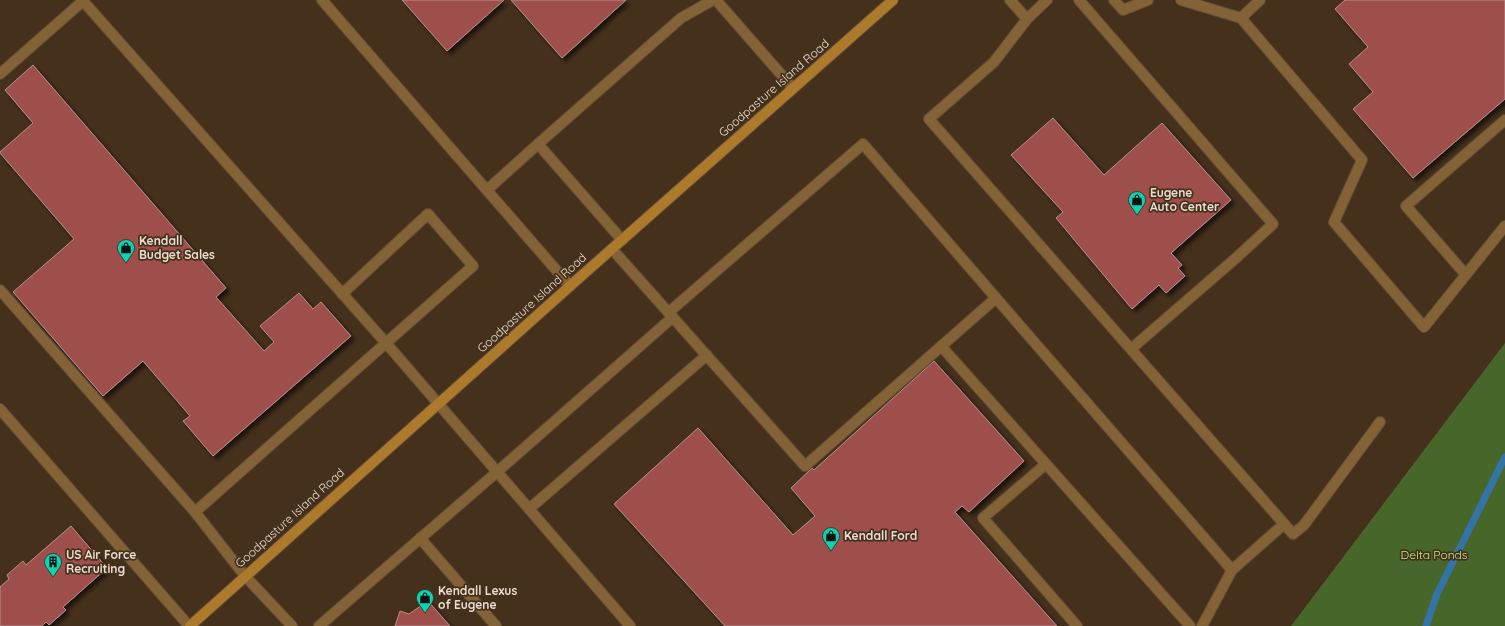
<svg xmlns="http://www.w3.org/2000/svg" width="1505" height="626" font-family="Quicksand,sans-serif">
  <style>
    .green { fill: #47672a }
    .lines { fill: none; stroke-linecap: round; stroke-linejoin: round }
    .stream { stroke: #3374a8; stroke-width: 7 }
    .building { fill: #9f504c; stroke: #b38f8c; filter: url(#shadow) }
    .lane-casing { stroke: #5f4c39; stroke-width: 12 }
    .secondary-casing { stroke: #5f4c39; stroke-width: 12 }
    .lane { stroke: #836235; stroke-width: 10 }
    .secondary { stroke: #ad792b; stroke-width: 10 }
    .labels { text-anchor: middle; stroke-width: 3.5; stroke-linejoin: round; paint-order: stroke }
    .street-label { font-size: 12px; fill: #eaddd0; stroke: #45301c }
    .poi-label { font-size: 12px; font-weight: bold; fill: #eaddd0; stroke: #45301c; text-anchor: start }
    .park-label { font-size: 12px; fill: #bcf191; stroke: #45301c }
  </style>
  <defs>
    <filter id="shadow"><feDropShadow dx="3.5" dy="3.5" stdDeviation="2" flood-color="#0009"/></filter>
  </defs>
  <rect width="100%" height="100%" fill="#45301c"/>
  <!-- green -->
  <path class="green" d="M1505,343V626H1291Z"/>
  <g class="lines">
    <!-- stream -->
    <path class="stream" d="M1426,626L1437,594L1505,457"/>
  </g>
  <!-- building -->
  <path class="building" d="M402,0H504L447,51Z
    M511,0H626L562,58Z
    M1345,0H1505V99L1413,178L1353,109L1373,92L1349,64L1368,47L1335,9Z
    M33,65L226,288L216,297L264,351L274,342L260,326L299,293L313,309L321,302L351,336L213,456L183,421L190,416L143,361L103,396L13,292L74,239L0,153V152L33,123L5,90Z
    M1053,118L1104,175L1162,123L1231,200L1171,253L1182,265L1178,268L1185,276L1166,293L1159,285L1132,309L1056,218L1063,212L1011,155Z
    M934,361L1024,461L969,512L962,506L955,512L1057,626H725L614,504L698,428L793,535L815,516L791,488L812,468L814,470Z
    M71,526L107,568L63,607L66,610L49,625L46,622L42,626H0V587L9,579L7,575L23,561L26,565Z
    M428,601L450,626H395L400,611L409,614Z"/>
  <g class="lines">
    <defs>
      <path id="lane" d="M322,0L570,286
        M716,0L793,88
        M1010,0L1027,19L1047,0
        M1079,0L1273,224L1236,258L1131,349
        M1114,0L1123,10L1148,0
        M1181,0L1241,18
        M1260,0L1241,18L1362,160L1334,222L1424,327L1505,226
        M1027,19L994,62L929,119L1293,534L1304,525L1380,422
        M0,74L83,1L386,343L630,626
        M487,190L538,144
        M622,240L538,144L681,18L713,0
        M612,249L805,466L996,298L863,144L669,312
        M1466,275L1406,206L1505,120
        M0,290L195,512L473,266L428,214L342,294
        M996,298L1232,570L1284,524
        M941,346L1190,626
        M0,409L189,626
        M1046,464L983,518L1077,626
        M529,509L707,355
        M195,512L245,576L292,626
        M420,538L496,626
        M319,626L497,472L673,317
        M1202,626L1232,570"/>
      <path id="secondary" d="M190,626L570,286L893,0"/>
    </defs>
    <!-- lane casing -->
    <use href="#lane" class="lane-casing"/>
    <!-- secondary casing -->
    <use href="#secondary" class="secondary-casing"/>
    <!-- lane -->
    <use href="#lane" class="lane"/>
    <!-- secondary -->
    <use href="#secondary" class="secondary"/>
  </g>
  <!-- icons -->
  <defs>
    <symbol id="shop-pin" viewBox="-11 -11 22 30"><path d="M0 17L-7.5 6A9.5 9.5 0 1 1 7.5 6Z" fill="#08d5b5" stroke="#45301c"/><path d="M-5-2.5h2.3a2.7 3.5 0 0 1 5.4 0H5L5.5 6h-11ZM-1.5-2.5h3a1.5 2.3 0 0 0-3 0Z" fill="#111"/></symbol>
    <symbol id="building-pin" viewBox="-11 -11 22 30"><path d="M0 17L-7.5 6A9.5 9.5 0 1 1 7.5 6Z" fill="#08d5b5" stroke="#45301c"/><path d="M-4-6H4V6H1V3H-1V6H-4ZM-2.5-4.3h1.7v1.8h-1.7ZM.8-4.3h1.7v1.8H.8ZM-2.5-1h1.7V.8h-1.7ZM.8-1h1.7V.8H.8Z" fill="#111"/></symbol>
  </defs>
  <g fill-rule="evenodd">
    <use href="#shop-pin" x="1127" y="190" width="20" height="27"/>
    <use href="#shop-pin" x="116" y="238" width="20" height="27"/>
    <use href="#shop-pin" x="821" y="526" width="20" height="27"/>
    <use href="#building-pin" x="43" y="552" width="20" height="27"/>
    <use href="#shop-pin" x="415" y="588" width="20" height="27"/>
  </g>
  <g class="labels">
    <!-- street labels -->
    <g class="street-label">
      <text transform="translate(774 88) rotate(-41)" y="4">Goodpasture Island Road</text>
      <text transform="translate(532 303) rotate(-42)" y="4">Goodpasture Island Road</text>
      <text transform="translate(290 518) rotate(-42)" y="4">Goodpasture Island Road</text>
    </g>
    <!-- poi labels -->
    <g class="poi-label">
      <text x="1150" y="197">Eugene<tspan x="1150" dy="14">Auto Center</tspan></text>
      <text x="139" y="245">Kendall<tspan x="139" dy="14">Budget Sales</tspan></text>
      <text x="844" y="540">Kendall Ford</text>
      <text x="66" y="559">US Air Force<tspan x="66" dy="14">Recruiting</tspan></text>
      <text x="438" y="595">Kendall Lexus<tspan x="438" dy="14">of Eugene</tspan></text>
    </g>
    <!-- park labels -->
    <g class="park-label">
      <text x="1434" y="559">Delta Ponds</text>
    </g>
  </g>
</svg>
